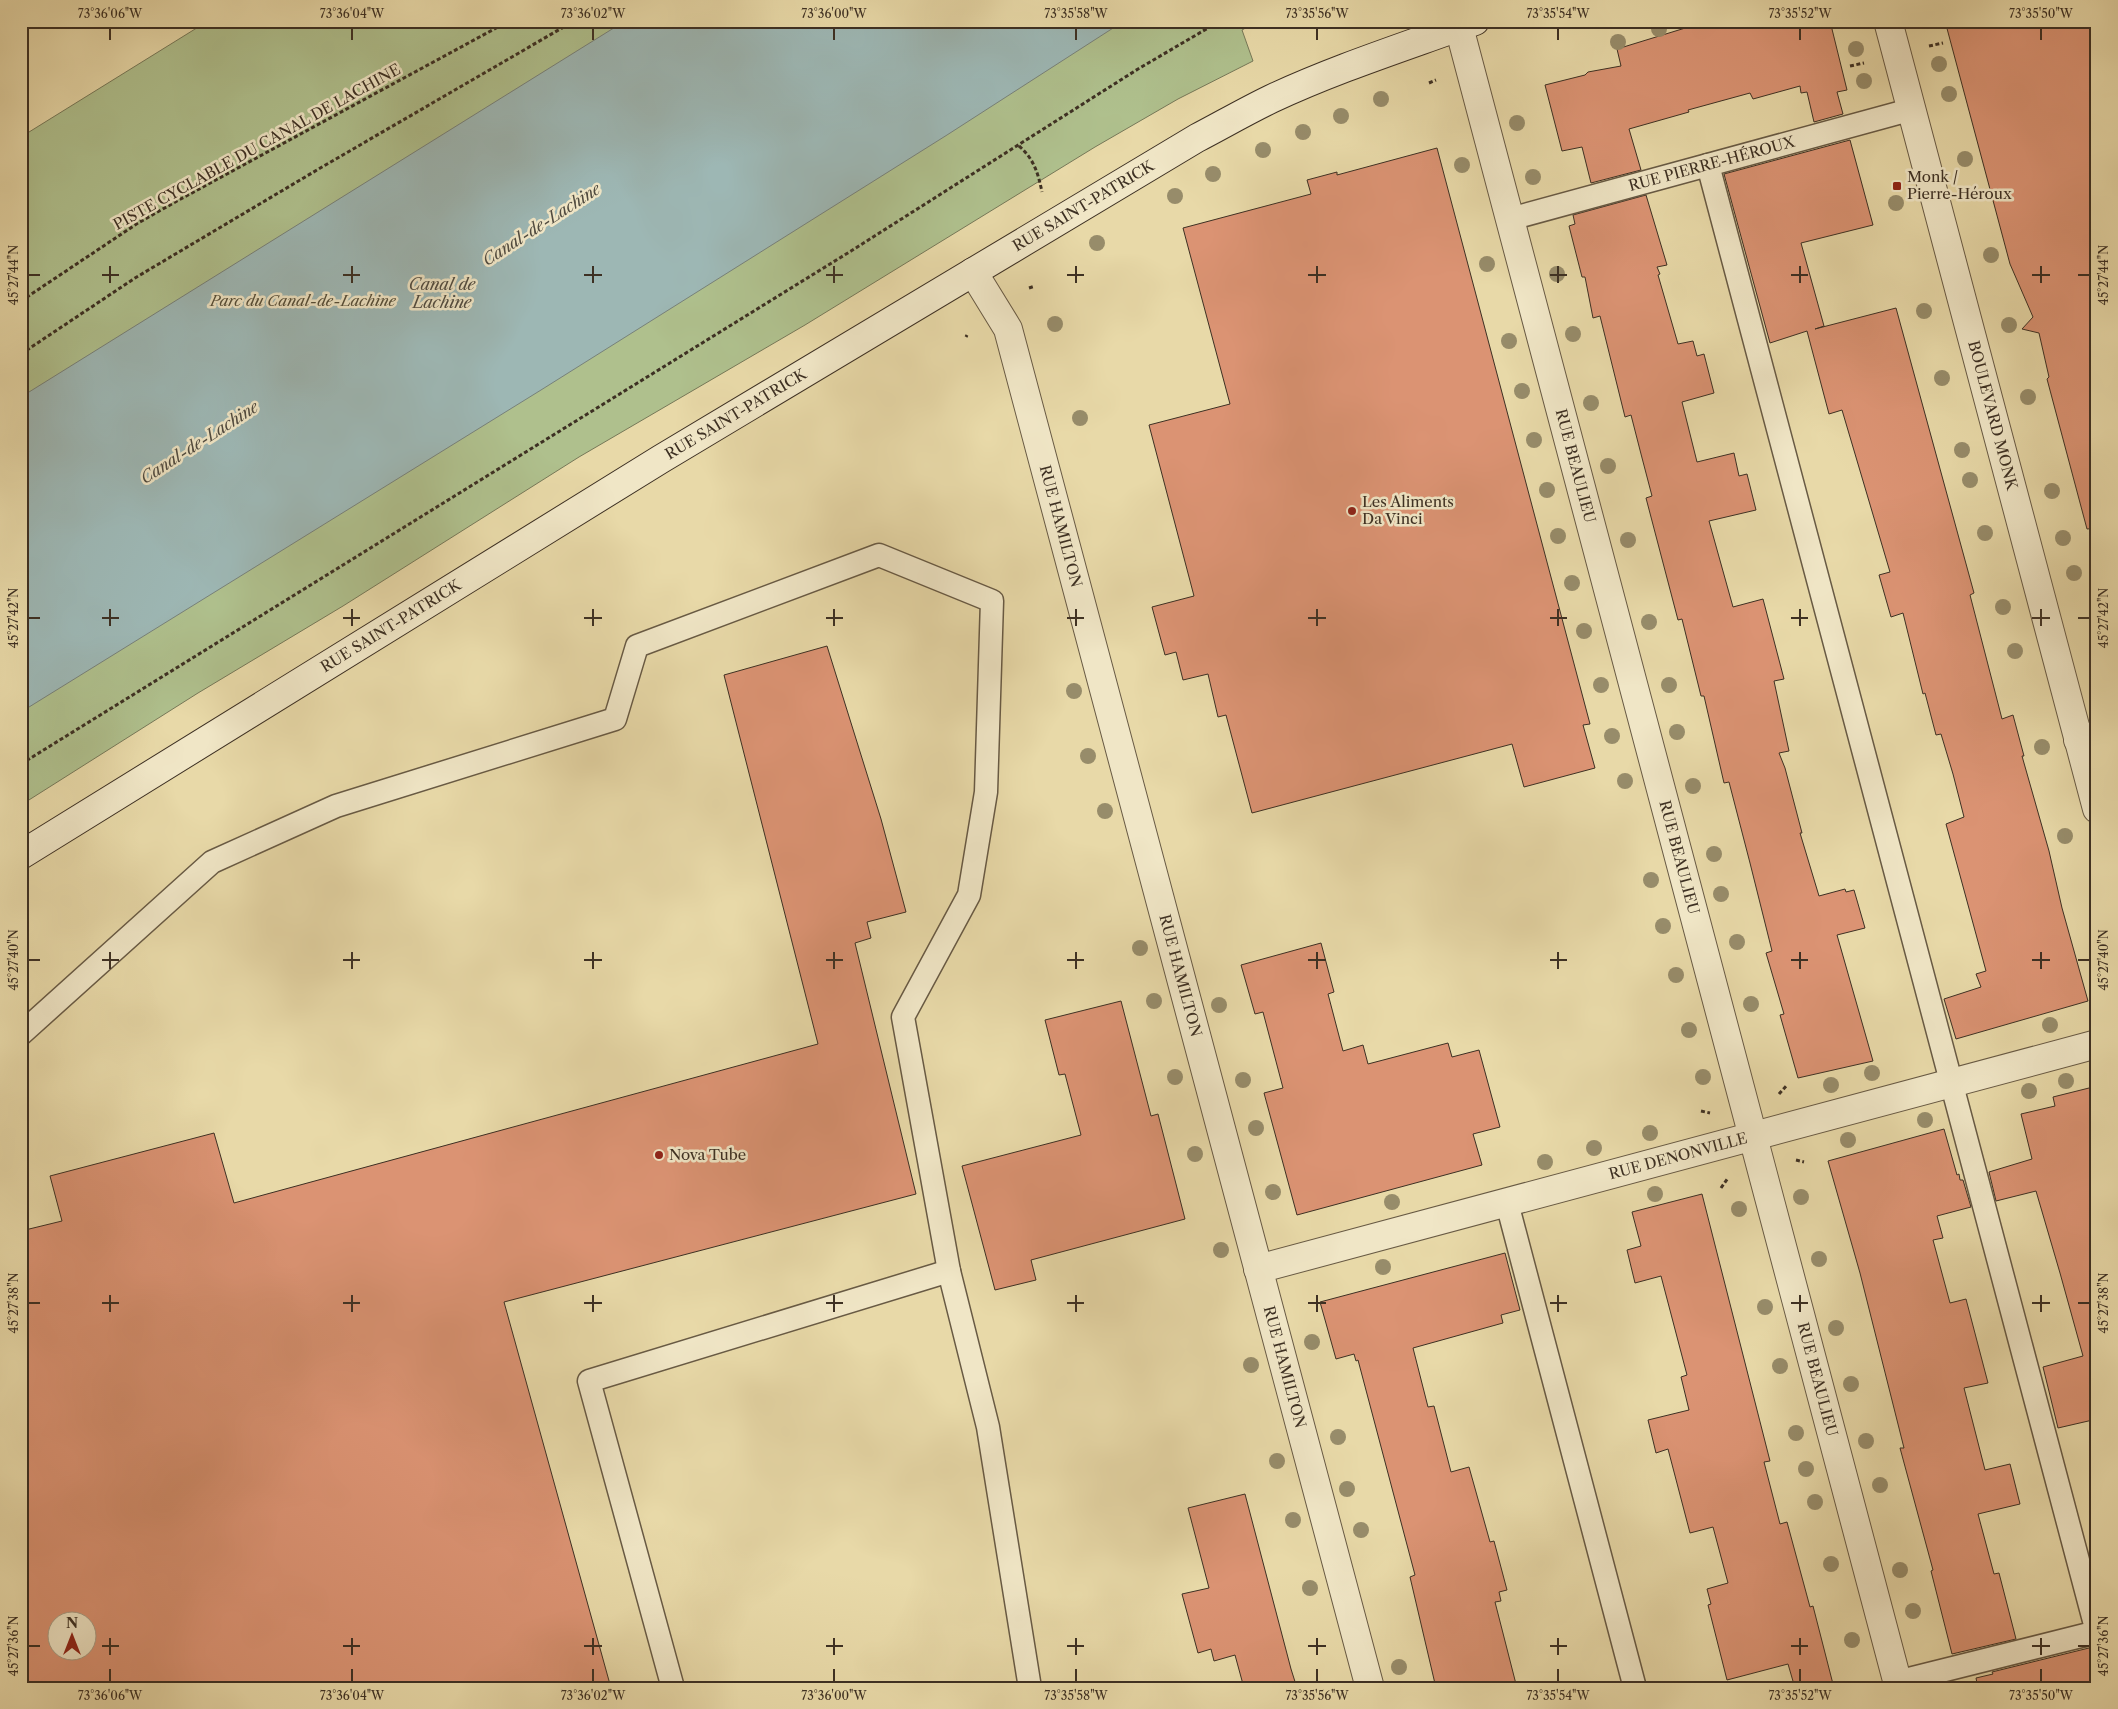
<svg xmlns="http://www.w3.org/2000/svg" width="2118" height="1709" font-family="'Libre Caslon Text',serif">
  <style>
    .green { fill: #afc08d; stroke: #767858 }
    .water { fill: #9db7b4; stroke: #77817a }
    .building { fill: #db9373; stroke: #3d3023; fill-rule: evenodd }
    .lines { fill: none; stroke-linecap: round; stroke-linejoin: round }
    .service-casing { stroke: #685a44; stroke-width: 25 }
    .minor-casing { stroke: #685a44; stroke-width: 30 }
    .tertiary-casing { stroke: #685a44; stroke-width: 30 }
    .secondary-casing { stroke: #3d3023; stroke-width: 30 }
    .path { stroke: #3d3023; stroke-width: 3; stroke-dasharray: 4 2.5; stroke-linecap: butt }
    .service { stroke: #f0e6c6; stroke-width: 22 }
    .minor { stroke: #f0e6c6; stroke-width: 28 }
    .tertiary { stroke: #f0e6c6; stroke-width: 28 }
    .secondary { stroke: #f0e6c6; stroke-width: 28 }
    .tree { fill: #978c6a }
    .ticks { fill: none; stroke: #3d3023; stroke-width: 2 }
    .poi-dot { fill: #8f2418; stroke: #f0e6c6; stroke-width: 2 }
    .labels { text-anchor: middle; stroke-width: 5; stroke-linejoin: round; paint-order: stroke }
    .street-label { font-size: 15px; fill: #3d3023; stroke: #f0e6c6 }
    .poi-label { font-size: 15px; fill: #3d3023; stroke: #f0e6c6; text-anchor: start }
    .park-label { font-size: 15px; font-style: italic; fill: #544d38; stroke: #f0e6c6 }
    .water-label { font-size: 16px; font-style: italic; fill: #504b40; stroke: #f0e6c6 }
    .neatline { fill: none; stroke: #3d3023; stroke-width: 2 }
    .ticks-label { font-size: 12px; text-anchor: middle; fill: #3d3023 }
  </style>
  <rect width="100%" height="100%" fill="#e8d9a8"/>
  <filter id="stains"><feTurbulence type="fractalNoise" baseFrequency=".004" numOctaves="4"/><feColorMatrix values="0 0 0 0 .2 0 0 0 0 .09 0 0 0 0 .02 0 0 0 .5 -.17"/></filter>
  <radialGradient id="worn" r=".72"><stop offset=".6" stop-color="#630" stop-opacity="0"/><stop offset="1" stop-color="#630" stop-opacity=".3"/></radialGradient>
  <!-- green -->
  <path class="green" d="M208,21H1258L1242,30L1253,61L1178,99L1095,147L805,325L579,457L343,606L198,693L21,805V137Z"/>
  <!-- water -->
  <path class="water" d="M625,21H1124L947,135L541,390L21,712V397Z"/>
  <!-- building -->
  <path class="building" d="M1708,21H1830L1847,90L1837,92L1843,114L1814,122L1807,92L1801,93L1800,86L1753,99L1750,93L1688,110L1689,112L1629,129L1641,170L1591,183L1582,147L1562,151L1545,85L1585,75L1588,72L1621,66L1617,49Z
    M1945,21H2097V528L2087,529L2047,379L2049,377L2039,333L2022,329L2033,317L2010,264Z
    M1850,140L1873,225L1801,243L1824,326L1815,329L1896,308L1974,593L1970,595L2002,719L2013,715L2024,756H2022L2049,851L2062,908L2088,1001L1956,1039L1944,999L1981,987L1976,974L1986,971L1946,824L1964,817L1953,774L1941,734L1936,735L1925,693L1923,694L1903,613L1891,617L1879,575L1890,572L1842,410L1829,414L1807,331L1770,343L1724,174Z
    M1437,148L1590,724L1583,725L1595,768L1524,787L1512,744L1252,813L1226,715L1218,717L1208,674L1183,680L1176,652L1165,655L1152,607L1194,596L1149,425L1230,404L1183,228L1311,194L1307,180L1337,172V175Z
    M1646,195L1667,265L1657,267L1660,274L1658,275L1678,344L1693,341L1697,356L1704,354L1714,393L1682,402L1697,462L1734,453L1739,476L1747,474L1756,510L1709,521L1733,607L1763,599L1784,679L1774,681L1789,751L1779,753L1785,768L1802,833H1800L1819,896L1845,889L1846,892L1854,890L1865,928L1837,935L1873,1061L1798,1078L1780,1015L1784,1014L1766,953L1772,951L1750,863L1729,782L1724,783L1704,696H1701L1682,619L1678,620L1646,498L1652,496L1641,454L1631,415L1625,417L1600,316L1593,318L1585,277H1582L1569,226L1575,224L1573,215Z
    M827,646L881,819L906,912L867,922L871,938L855,943L916,1194L504,1302L611,1688H21V1231L62,1221L50,1176L214,1133L234,1203L818,1044L724,675ZM58,1622H88V1652H58Z
    M1321,943L1334,992L1328,994L1343,1051L1363,1045L1368,1064L1448,1043L1452,1057L1479,1050L1500,1127L1473,1134L1482,1165L1297,1215L1264,1093L1283,1088L1263,1012L1255,1014L1241,965Z
    M1121,1001L1151,1116L1158,1114L1185,1219L1031,1260L1036,1280L995,1290L962,1166L1081,1135L1065,1074L1059,1075L1045,1020Z
    M2097,1086V1419L2058,1428L2043,1367L2083,1356L2060,1273L2036,1191L1996,1201L1989,1172L2032,1159L2021,1114L2055,1106L2053,1097Z
    M1944,1129L1957,1175L1959,1174L1960,1180H1963L1971,1207L1937,1216L1943,1238L1933,1240L1950,1303L1966,1299L1988,1383L1964,1388L1985,1470L2010,1464L2020,1504L1978,1514L1994,1574L1999,1573L2016,1639L1952,1654L1931,1571L1933,1570L1900,1448H1904L1860,1273L1828,1161Z
    M1702,1194L1770,1461L1764,1462L1780,1524L1787,1522L1810,1607L1813,1606L1834,1688H1795L1788,1664L1727,1680L1708,1605L1711,1604L1707,1589L1728,1583L1713,1527L1690,1533L1668,1449L1656,1453L1648,1420L1689,1410L1681,1377L1687,1375L1661,1276L1635,1283L1627,1250L1641,1246L1632,1212Z
    M1505,1253L1520,1310L1501,1315L1503,1323L1413,1348L1428,1407L1434,1406L1451,1472L1469,1467L1490,1542L1494,1541L1507,1590L1499,1592L1501,1601L1495,1602L1517,1688H1436L1410,1577L1415,1575L1358,1360L1356,1361L1354,1354L1336,1359L1320,1302Z
    M1245,1494L1291,1669L1297,1688H1244L1235,1655L1214,1661L1211,1649L1198,1653L1182,1594L1209,1588L1188,1508Z
    M2097,1646V1688H1978L1976,1678L1993,1674L1992,1672Z"/>
  <g class="lines">
    <defs>
      <g id="service">
        <path d="M1708,165L2097,1632L1897,1682"/>
        <path id="s1" d="M1510,219L1913,109"/>
        <path d="M21,1034L212,862L336,806L615,719L637,646L879,555L992,601L986,792L969,895L903,1017L949,1271L988,1427L1030,1688"/>
        <path d="M1507,1203L1635,1688"/>
        <path d="M673,1688L589,1381L949,1271"/>
      </g>
      <g id="minor">
        <path id="s2" d="M1459,27L1899,1688"/>
        <path id="s3" d="M973,272L1008,329L1370,1688"/>
        <path d="M2078,740L2097,735"/>
        <path id="s4" d="M1258,1269L2097,1044"/>
      </g>
      <g id="tertiary">
        <path id="s5" d="M1888,21L2097,809"/>
      </g>
      <g id="secondary">
        <path id="s6" d="M21,855L661,459L1197,138C1222,125 1246,111 1271,99C1337,68 1407,46 1475,21"/>
      </g>
    </defs>
    <!-- service casing -->
    <use href="#service" class="service-casing"/>
    <!-- minor casing -->
    <use href="#minor" class="minor-casing"/>
    <!-- tertiary casing -->
    <use href="#tertiary" class="tertiary-casing"/>
    <!-- secondary casing -->
    <use href="#secondary" class="secondary-casing"/>
    <!-- path -->
    <path class="path" d="M1929,46L1943,43
      M1850,66L1864,63
      M1429,83L1436,80
      M1019,146C1034,159 1038,173 1042,192
      M1029,288L1035,286
      M21,301L138,223L177,201L509,21
      M966,337L967,335
      M21,354L135,278L322,167L574,21
      M21,764L851,251L1138,69L1220,21
      M2095,1003H2097
      M1779,1094L1787,1085
      M1701,1111L1710,1113
      M1796,1160L1804,1162
      M1721,1188L1728,1178"/>
    <!-- service -->
    <use href="#service" class="service"/>
    <!-- minor -->
    <use href="#minor" class="minor"/>
    <!-- tertiary -->
    <use href="#tertiary" class="tertiary"/>
    <!-- secondary -->
    <use href="#secondary" class="secondary"/>
  </g>
  <!-- trees -->
  <g class="tree">
    <circle cx="1659" cy="29" r="8"/>
    <circle cx="1618" cy="42" r="8"/>
    <circle cx="1856" cy="49" r="8"/>
    <circle cx="1939" cy="64" r="8"/>
    <circle cx="1864" cy="81" r="8"/>
    <circle cx="1949" cy="94" r="8"/>
    <circle cx="1381" cy="99" r="8"/>
    <circle cx="1341" cy="116" r="8"/>
    <circle cx="1517" cy="123" r="8"/>
    <circle cx="1303" cy="132" r="8"/>
    <circle cx="1263" cy="150" r="8"/>
    <circle cx="1965" cy="159" r="8"/>
    <circle cx="1462" cy="165" r="8"/>
    <circle cx="1213" cy="174" r="8"/>
    <circle cx="1533" cy="177" r="8"/>
    <circle cx="1175" cy="196" r="8"/>
    <circle cx="1896" cy="203" r="8"/>
    <circle cx="1097" cy="243" r="8"/>
    <circle cx="1991" cy="255" r="8"/>
    <circle cx="1487" cy="264" r="8"/>
    <circle cx="1557" cy="274" r="8"/>
    <circle cx="1924" cy="311" r="8"/>
    <circle cx="1055" cy="324" r="8"/>
    <circle cx="2009" cy="325" r="8"/>
    <circle cx="1573" cy="334" r="8"/>
    <circle cx="1509" cy="341" r="8"/>
    <circle cx="1942" cy="378" r="8"/>
    <circle cx="1522" cy="391" r="8"/>
    <circle cx="2028" cy="397" r="8"/>
    <circle cx="1591" cy="403" r="8"/>
    <circle cx="1080" cy="418" r="8"/>
    <circle cx="1534" cy="440" r="8"/>
    <circle cx="1962" cy="450" r="8"/>
    <circle cx="1608" cy="466" r="8"/>
    <circle cx="1970" cy="480" r="8"/>
    <circle cx="1547" cy="490" r="8"/>
    <circle cx="2052" cy="491" r="8"/>
    <circle cx="1985" cy="533" r="8"/>
    <circle cx="1558" cy="536" r="8"/>
    <circle cx="2063" cy="538" r="8"/>
    <circle cx="1628" cy="540" r="8"/>
    <circle cx="2074" cy="573" r="8"/>
    <circle cx="1572" cy="583" r="8"/>
    <circle cx="2003" cy="607" r="8"/>
    <circle cx="1649" cy="622" r="8"/>
    <circle cx="1584" cy="631" r="8"/>
    <circle cx="2015" cy="651" r="8"/>
    <circle cx="1601" cy="685" r="8"/>
    <circle cx="1669" cy="685" r="8"/>
    <circle cx="1074" cy="691" r="8"/>
    <circle cx="1677" cy="732" r="8"/>
    <circle cx="1612" cy="736" r="8"/>
    <circle cx="2042" cy="747" r="8"/>
    <circle cx="1088" cy="756" r="8"/>
    <circle cx="1625" cy="781" r="8"/>
    <circle cx="1693" cy="786" r="8"/>
    <circle cx="1105" cy="811" r="8"/>
    <circle cx="2065" cy="836" r="8"/>
    <circle cx="1714" cy="854" r="8"/>
    <circle cx="1651" cy="880" r="8"/>
    <circle cx="1721" cy="894" r="8"/>
    <circle cx="1663" cy="926" r="8"/>
    <circle cx="1737" cy="942" r="8"/>
    <circle cx="1140" cy="948" r="8"/>
    <circle cx="1676" cy="975" r="8"/>
    <circle cx="1154" cy="1001" r="8"/>
    <circle cx="1751" cy="1004" r="8"/>
    <circle cx="1219" cy="1005" r="8"/>
    <circle cx="2050" cy="1025" r="8"/>
    <circle cx="1689" cy="1030" r="8"/>
    <circle cx="1872" cy="1073" r="8"/>
    <circle cx="1175" cy="1077" r="8"/>
    <circle cx="1703" cy="1077" r="8"/>
    <circle cx="1243" cy="1080" r="8"/>
    <circle cx="2066" cy="1081" r="8"/>
    <circle cx="1831" cy="1085" r="8"/>
    <circle cx="2029" cy="1091" r="8"/>
    <circle cx="1925" cy="1120" r="8"/>
    <circle cx="1256" cy="1128" r="8"/>
    <circle cx="1650" cy="1133" r="8"/>
    <circle cx="1848" cy="1140" r="8"/>
    <circle cx="1594" cy="1148" r="8"/>
    <circle cx="1195" cy="1154" r="8"/>
    <circle cx="1545" cy="1162" r="8"/>
    <circle cx="1273" cy="1192" r="8"/>
    <circle cx="1655" cy="1194" r="8"/>
    <circle cx="1801" cy="1197" r="8"/>
    <circle cx="1392" cy="1202" r="8"/>
    <circle cx="1739" cy="1209" r="8"/>
    <circle cx="1221" cy="1250" r="8"/>
    <circle cx="1819" cy="1259" r="8"/>
    <circle cx="1383" cy="1267" r="8"/>
    <circle cx="1765" cy="1307" r="8"/>
    <circle cx="1836" cy="1328" r="8"/>
    <circle cx="1312" cy="1342" r="8"/>
    <circle cx="1251" cy="1365" r="8"/>
    <circle cx="1780" cy="1366" r="8"/>
    <circle cx="1851" cy="1384" r="8"/>
    <circle cx="1796" cy="1433" r="8"/>
    <circle cx="1338" cy="1437" r="8"/>
    <circle cx="1866" cy="1441" r="8"/>
    <circle cx="1277" cy="1461" r="8"/>
    <circle cx="1806" cy="1469" r="8"/>
    <circle cx="1880" cy="1485" r="8"/>
    <circle cx="1347" cy="1489" r="8"/>
    <circle cx="1815" cy="1502" r="8"/>
    <circle cx="1293" cy="1520" r="8"/>
    <circle cx="1361" cy="1530" r="8"/>
    <circle cx="1831" cy="1564" r="8"/>
    <circle cx="1900" cy="1570" r="8"/>
    <circle cx="1310" cy="1588" r="8"/>
    <circle cx="1913" cy="1611" r="8"/>
    <circle cx="1852" cy="1640" r="8"/>
    <circle cx="1399" cy="1667" r="8"/>
  </g>
  <!-- ticks -->
  <path class="ticks" d="M110,28V40M352,28V40M593,28V40M834,28V40M1076,28V40M1317,28V40M1558,28V40M1800,28V40M2041,28V40M110,266V283M352,266V283M593,266V283M834,266V283M1076,266V283M1317,266V283M1558,266V283M1800,266V283M2041,266V283M28,275H40M102,275H119M343,275H360M584,275H602M826,275H843M1067,275H1084M1308,275H1326M1550,275H1567M1791,275H1808M2032,275H2050M2078,275H2090M110,609V626M352,609V626M593,609V626M834,609V626M1076,609V626M1317,609V626M1558,609V626M1800,609V626M2041,609V626M28,618H40M102,618H119M343,618H360M584,618H602M826,618H843M1067,618H1084M1308,618H1326M1550,618H1567M1791,618H1808M2032,618H2050M2078,618H2090M110,952V969M352,952V969M593,952V969M834,952V969M1076,952V969M1317,952V969M1558,952V969M1800,952V969M2041,952V969M28,960H40M102,960H119M343,960H360M584,960H602M826,960H843M1067,960H1084M1308,960H1326M1550,960H1567M1791,960H1808M2032,960H2050M2078,960H2090M110,1295V1312M352,1295V1312M593,1295V1312M834,1295V1312M1076,1295V1312M1317,1295V1312M1558,1295V1312M1800,1295V1312M2041,1295V1312M28,1303H40M102,1303H119M343,1303H360M584,1303H602M826,1303H843M1067,1303H1084M1308,1303H1326M1550,1303H1567M1791,1303H1808M2032,1303H2050M2078,1303H2090M110,1638V1655M352,1638V1655M593,1638V1655M834,1638V1655M1076,1638V1655M1317,1638V1655M1558,1638V1655M1800,1638V1655M2041,1638V1655M28,1646H40M102,1646H119M343,1646H360M584,1646H602M826,1646H843M1067,1646H1084M1308,1646H1326M1550,1646H1567M1791,1646H1808M2032,1646H2050M2078,1646H2090M110,1669V1682M352,1669V1682M593,1669V1682M834,1669V1682M1076,1669V1682M1317,1669V1682M1558,1669V1682M1800,1669V1682M2041,1669V1682"/>
  <!-- markers -->
  <g class="poi-dot">
    <rect x="1892" y="181" width="10" height="10" rx="2.5"/>
    <circle cx="1352" cy="511" r="5"/>
    <circle cx="659" cy="1155" r="5"/>
  </g>
  <g class="labels">
    <!-- street labels -->
    <g class="street-label">
      <text transform="translate(257 147) rotate(-29)" y="5">PISTE CYCLABLE DU CANAL DE LACHINE</text>
      <text dy="5" stroke="none"><textPath href="#s1" startOffset="209">RUE PIERRE-HÉROUX</textPath></text>
      <text dy="5" stroke="none"><textPath href="#s6" startOffset="1245">RUE SAINT-PATRICK</textPath></text>
      <text dy="5" stroke="none"><textPath href="#s6" startOffset="840">RUE SAINT-PATRICK</textPath></text>
      <text dy="5" stroke="none"><textPath href="#s5" startOffset="408">BOULEVARD MONK</textPath></text>
      <text dy="5" stroke="none"><textPath href="#s2" startOffset="454">RUE BEAULIEU</textPath></text>
      <text dy="5" stroke="none"><textPath href="#s3" startOffset="271">RUE HAMILTON</textPath></text>
      <text dy="5" stroke="none"><textPath href="#s6" startOffset="435">RUE SAINT-PATRICK</textPath></text>
      <text dy="5" stroke="none"><textPath href="#s2" startOffset="859">RUE BEAULIEU</textPath></text>
      <text dy="5" stroke="none"><textPath href="#s3" startOffset="736">RUE HAMILTON</textPath></text>
      <text dy="5" stroke="none"><textPath href="#s4" startOffset="435">RUE DENONVILLE</textPath></text>
      <text dy="5" stroke="none"><textPath href="#s3" startOffset="1141">RUE HAMILTON</textPath></text>
      <text dy="5" stroke="none"><textPath href="#s2" startOffset="1399">RUE BEAULIEU</textPath></text>
    </g>
    <!-- poi labels -->
    <g class="poi-label">
      <text x="1907" y="182">Monk /<tspan x="1907" dy="17">Pierre-Héroux</tspan></text>
      <text x="1362" y="507">Les Aliments<tspan x="1362" dy="17">Da Vinci</tspan></text>
      <text x="669" y="1160">Nova Tube</text>
    </g>
    <!-- park labels -->
    <g class="park-label">
      <text x="303" y="306">Parc du Canal-de-Lachine</text>
    </g>
    <!-- water labels -->
    <g class="water-label">
      <text transform="translate(541 224) rotate(-33)" y="6">Canal-de-Lachine</text>
      <text x="442" y="290">Canal de<tspan x="442" dy="18">Lachine</tspan></text>
      <text transform="translate(199 442) rotate(-33)" y="6">Canal-de-Lachine</text>
    </g>
  </g>
  <!-- margin -->
  <rect width="2118" height="1709" fill="none" stroke="#e8d9a8" stroke-width="55"/>
  <!-- north arrow -->
  <g transform="translate(72 1636)"><circle r="24" fill="#f0e6c6" stroke="#a89d85"/>
  <path d="M0-4L9 19L0 12L-9 19Z" fill="#8f2418"/>
  <text y="-8" font-size="14" font-weight="bold" text-anchor="middle" fill="#3d3023">N</text>
  </g>
  <rect x="28" y="28" width="2062" height="1654" class="neatline"/>
  <g class="ticks-label">
    <text x="110" y="18">73°36'06"W</text>
    <text x="352" y="18">73°36'04"W</text>
    <text x="593" y="18">73°36'02"W</text>
    <text x="834" y="18">73°36'00"W</text>
    <text x="1076" y="18">73°35'58"W</text>
    <text x="1317" y="18">73°35'56"W</text>
    <text x="1558" y="18">73°35'54"W</text>
    <text x="1800" y="18">73°35'52"W</text>
    <text x="2041" y="18">73°35'50"W</text>
    <text transform="translate(14 275) rotate(-90)" y="4">45°27'44"N</text>
    <text transform="translate(2104 275) rotate(-90)" y="4">45°27'44"N</text>
    <text transform="translate(14 618) rotate(-90)" y="4">45°27'42"N</text>
    <text transform="translate(2104 618) rotate(-90)" y="4">45°27'42"N</text>
    <text transform="translate(14 960) rotate(-90)" y="4">45°27'40"N</text>
    <text transform="translate(2104 960) rotate(-90)" y="4">45°27'40"N</text>
    <text transform="translate(14 1303) rotate(-90)" y="4">45°27'38"N</text>
    <text transform="translate(2104 1303) rotate(-90)" y="4">45°27'38"N</text>
    <text transform="translate(14 1646) rotate(-90)" y="4">45°27'36"N</text>
    <text transform="translate(2104 1646) rotate(-90)" y="4">45°27'36"N</text>
    <text x="110" y="1700">73°36'06"W</text>
    <text x="352" y="1700">73°36'04"W</text>
    <text x="593" y="1700">73°36'02"W</text>
    <text x="834" y="1700">73°36'00"W</text>
    <text x="1076" y="1700">73°35'58"W</text>
    <text x="1317" y="1700">73°35'56"W</text>
    <text x="1558" y="1700">73°35'54"W</text>
    <text x="1800" y="1700">73°35'52"W</text>
    <text x="2041" y="1700">73°35'50"W</text>
  </g>
  <rect width="100%" height="100%" filter="url(#stains)"/>
  <rect width="100%" height="100%" fill="url(#worn)"/>
</svg>
